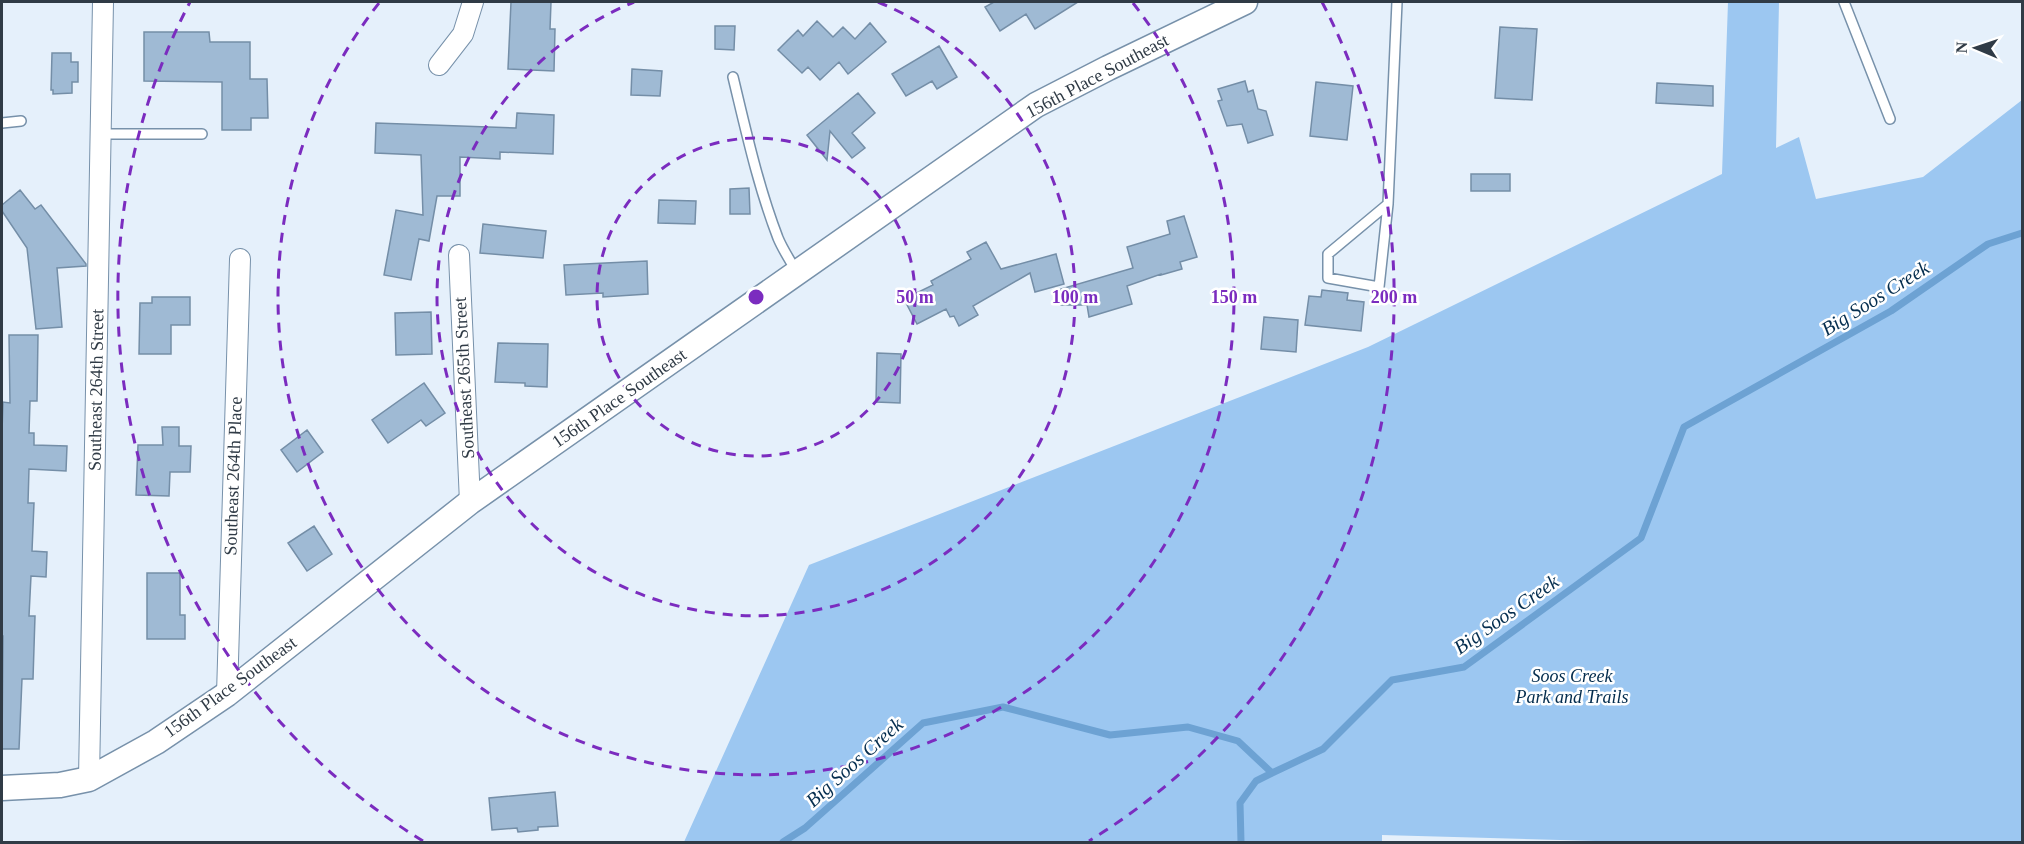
<svg xmlns="http://www.w3.org/2000/svg" width="2024" height="844" font-family="Georgia,serif">
  <style>
    .green { fill: #9cc7f1 }
    .lines { fill: none; stroke-linecap: round; stroke-linejoin: round }
    .stream { stroke: #6da2d3; stroke-width: 7 }
    .building { fill: #9fbad4; stroke: #748ea7; stroke-width: 1.5 }
    .service-casing { stroke: #7791aa; stroke-width: 12 }
    .minor-casing { stroke: #7791aa; stroke-width: 22 }
    .tertiary-casing { stroke: #7791aa; stroke-width: 27 }
    .service { stroke: #fff; stroke-width: 9 }
    .minor { stroke: #fff; stroke-width: 20 }
    .tertiary { stroke: #fff; stroke-width: 24 }
    .ring { fill: none; stroke: #7b2cbf; stroke-width: 3; stroke-dasharray: 10 8 }
    .labels { text-anchor: middle; stroke-width: 5; stroke-linejoin: round; paint-order: stroke }
    .street-label { font-size: 18px; fill: #303b46; stroke: #fff }
    .park-label { font-size: 18px; font-style: italic; fill: #032c4d; stroke: #fff }
    .water-label { font-size: 20px; font-style: italic; fill: #052e4f; stroke: #fff }
    .centre { fill: #7b2cbf; stroke: #fff; stroke-width: 3 }
    .ring-label { font-size: 18px; text-anchor: middle; font-weight: bold; fill: #7b2cbf; stroke: #fff; stroke-width: 5; stroke-linejoin: round; paint-order: stroke }
  </style>
  <rect width="100%" height="100%" fill="#e5f0fb"/>
  <!-- green -->
  <path class="green" d="M1728,2H1779L1776,148L1799,137L1816,199L1923,177L2022,100V842H1631L1382,835V842H684L809,565L1368,347L1722,174Z"/>
  <g class="lines">
    <!-- stream -->
    <path class="stream" d="M783,842L805,828L923,723L1003,707L1110,735L1188,727L1238,741L1272,773L1323,749L1392,680L1464,667L1641,538L1684,427L1891,311L1988,244L2022,233
      M1241,842L1240,803L1256,781L1272,773"/>
  </g>
  <!-- building -->
  <path class="building" d="M511,2H551L550,29H555L554,71L508,69Z
    M994,2H1078L1035,29L1026,14L1000,31L985,7Z
    M817,21L833,37L843,27L855,39L870,23L886,42L848,74L839,62L820,80L808,67L802,73L778,50L798,30L803,36Z
    M715,26H735L734,50L715,49Z
    M1500,27L1537,29L1532,100L1495,98Z
    M144,32H209L210,42H250V79H267L268,118H251V130H222V82L144,81Z
    M939,46L957,77L937,89L932,81L906,96L892,74Z
    M52,53H71V62H78V82H72V93L53,94V90H51Z
    M632,69L662,71L660,96L631,95Z
    M1245,81L1248,92L1253,90L1258,109L1266,111L1273,135L1248,143L1242,124L1227,126L1218,101L1222,100L1218,89Z
    M1316,82L1353,86L1347,140L1310,136Z
    M1657,83L1713,86V106L1656,103Z
    M858,93L875,113L852,133L865,148L852,158L830,131L827,160L807,135Z
    M517,113L554,115L553,154L500,152V159L460,157V196H437L429,241L419,239L411,280L384,275L396,210L423,215L421,155L375,153L376,123L516,128Z
    M1471,174H1510V191H1471Z
    M749,188L750,214H730V189Z
    M20,190L35,209L41,205L86,264V266L57,268L62,327L36,329L27,248L2,211V205Z
    M659,200L696,201L695,224L658,223Z
    M1184,216L1197,257L1180,262L1182,269L1161,275V274L1127,286L1132,304L1089,317L1087,305H1061V289L1133,268L1127,247L1170,234L1167,221Z
    M483,224L546,231L543,258L480,253Z
    M986,242L1001,269L1056,254L1064,284L1035,292L1030,273L973,306L978,315L959,326L954,316L950,317L946,309L917,324L904,299L933,285L931,281L971,259L967,252Z
    M647,261L648,294L603,297V293L566,295L564,265Z
    M1322,290L1348,293L1347,300L1364,302L1361,331L1305,325L1309,296L1321,297Z
    M152,297H190V325H171V354H139L140,303H152Z
    M431,312L432,354L396,355L395,313Z
    M1264,317L1298,320L1296,352L1261,349Z
    M9,335H38L37,401H30L29,433H34V445L67,446L66,471L29,469L28,503H34L32,551L47,552L46,577L31,576L29,616H35L33,679H22L19,749H2L3,636H2V431L3,402L10,403Z
    M498,343L548,344L547,387L525,386V383L495,382Z
    M877,353L901,354L900,403L876,402Z
    M424,383L445,413L426,426L421,420L388,443L372,420Z
    M162,427H179V446H191L190,472H170L169,496L136,495L138,445H163Z
    M307,430L323,452L297,472L281,450Z
    M314,526L332,554L307,571L288,543Z
    M147,573H180V615H185V639H147Z
    M555,792L558,826L538,827V830L518,832L517,828L492,830L489,798Z"/>
  <g class="lines">
    <defs>
      <path id="service" d="M1844,2L1890,119
        M733,77C746,131 758,186 778,238C783,250 790,260 796,271
        M2,123L21,121
        M101,134H202
        M1388,204L1328,254V278L1379,287L1388,204L1397,2"/>
      <path id="minor" d="M439,65L463,34L473,2
        M459,255L470,502
        M227,694L240,259
        M89,779L103,2"/>
      <path id="tertiary" d="M2,788L60,785L89,779L156,742L227,694L470,502L1036,105L1108,68L1245,2"/>
    </defs>
    <!-- service casing -->
    <use href="#service" class="service-casing"/>
    <!-- minor casing -->
    <use href="#minor" class="minor-casing"/>
    <!-- tertiary casing -->
    <use href="#tertiary" class="tertiary-casing"/>
    <!-- service -->
    <use href="#service" class="service"/>
    <!-- minor -->
    <use href="#minor" class="minor"/>
    <!-- tertiary -->
    <use href="#tertiary" class="tertiary"/>
  </g>
  <!-- distance rings -->
  <g class="ring">
    <circle cx="756" cy="297" r="159"/>
    <path d="M878 2A319 319 0 1 1 634 2"/>
    <path d="M1133 3A478 478 0 1 1 379 3"/>
    <path d="M423 841A638 638 0 0 1 190 2M1322 2A638 638 0 0 1 1089 841"/>
  </g>
  <g class="labels">
    <!-- street labels -->
    <g class="street-label">
      <text transform="translate(1097 76) rotate(-28)" y="6">156th Place Southeast</text>
      <text transform="translate(464 378) rotate(-93)" y="6">Southeast 265th Street</text>
      <text transform="translate(96 390) rotate(-89)" y="6">Southeast 264th Street</text>
      <text transform="translate(619 398) rotate(-35)" y="6">156th Place Southeast</text>
      <text transform="translate(233 476) rotate(-88)" y="6">Southeast 264th Place</text>
      <text transform="translate(230 687) rotate(-36)" y="6">156th Place Southeast</text>
    </g>
    <!-- park labels -->
    <g class="park-label">
      <text x="1572" y="682">Soos Creek<tspan x="1572" dy="21">Park and Trails</tspan></text>
    </g>
    <!-- water labels -->
    <g class="water-label">
      <text transform="translate(1875 298) rotate(-32)" y="7">Big Soos Creek</text>
      <text transform="translate(1506 614) rotate(-35)" y="7">Big Soos Creek</text>
      <text transform="translate(854 762) rotate(-42)" y="7">Big Soos Creek</text>
    </g>
  </g>
  <circle cx="756" cy="297" r="9" class="centre"/>
  <g class="ring-label">
    <text x="915" y="303">50 m</text>
    <text x="1075" y="303">100 m</text>
    <text x="1234" y="303">150 m</text>
    <text x="1394" y="303">200 m</text>
  </g>
  <!-- border -->
  <rect width="2024" height="844" fill="none" stroke="#303b46" stroke-width="6"/>
  <!-- north arrow -->
  <g transform="translate(1976 48) rotate(272)" stroke="#ffffff" stroke-width="4.5" paint-order="stroke">
  <path d="M0-4.5L10 22L0 15L-10 22Z" fill="#303b46"/>
  <text y="-9" font-size="16" font-weight="bold" text-anchor="middle" fill="#303b46">N</text>
  </g>
</svg>
